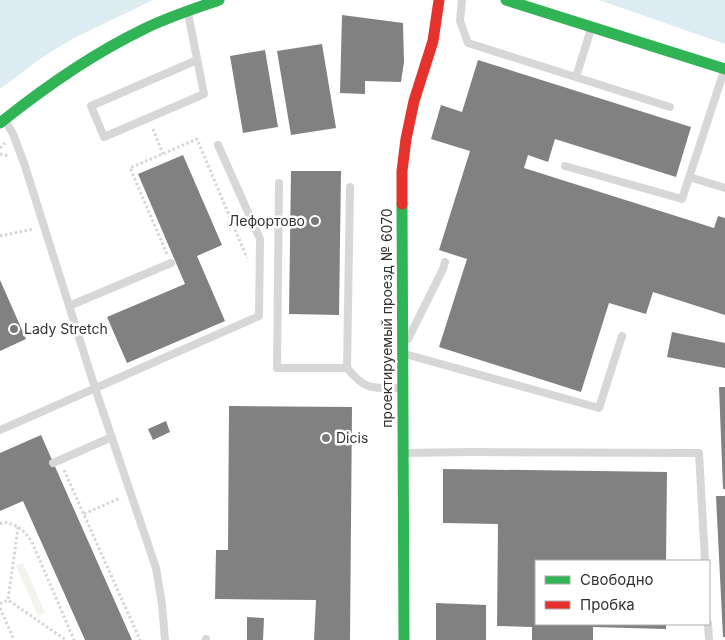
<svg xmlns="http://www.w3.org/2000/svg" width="725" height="640" font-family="Inter,sans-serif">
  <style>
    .green { fill: #f1f5ed }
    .water { fill: #ddebf3 }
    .building { fill: #818181 }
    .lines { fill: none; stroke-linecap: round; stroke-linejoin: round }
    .path { stroke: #d6d6d6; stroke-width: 3; stroke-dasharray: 2.5 2.5; stroke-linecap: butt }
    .lane { stroke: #d7d7d7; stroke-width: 8 }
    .fast { stroke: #30b455; stroke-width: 11 }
    .jam { stroke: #e5322d; stroke-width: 11 }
    .poi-dot { fill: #7a7a7a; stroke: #fff; stroke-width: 2 }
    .labels { text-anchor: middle; stroke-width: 5; stroke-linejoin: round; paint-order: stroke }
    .poi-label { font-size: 14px; fill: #333; stroke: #fff; text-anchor: start }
    .street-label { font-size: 14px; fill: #333; stroke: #fff }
  </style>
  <rect width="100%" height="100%" fill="#fff"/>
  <!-- green -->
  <path class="green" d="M23,563L45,613L38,616L16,566Z"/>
  <!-- water -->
  <path class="water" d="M0,0H153L72,39L40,59L0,89Z
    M599,0H725V44Z"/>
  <!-- building -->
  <path class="building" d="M342,15L403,23L404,62L401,82L365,81V94L340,93Z
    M322,44L336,128L291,135L277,51Z
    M265,50L278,127L243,133L230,56Z
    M478,60L691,127L676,177L555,139L548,162L528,155L524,168L714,228L718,216L725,218V315L653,292L646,314L609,303L581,392L439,347L467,259L439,250L470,151L431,139L441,105L462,112Z
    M183,155L222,245L197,256L225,321L127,363L107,317L185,284L138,174Z
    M291,171H341L339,315L289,314Z
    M0,280L26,339L0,351Z
    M672,332L725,343V368L667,357Z
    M719,387H725V489H723Z
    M229,406L352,407L350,640H314L316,600L215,599L216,550H228Z
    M166,421L170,432L153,440L148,429Z
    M41,435L132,640H85L23,501L0,511V453Z
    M443,469L667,472L666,561H536V624H666V629L593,627V640H532V627L497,626L498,524L443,523Z
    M716,496H725V637H723Z
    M436,603L486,605V640H436Z
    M247,617L264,618L263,640H247Z"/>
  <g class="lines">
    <!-- path -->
    <path class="path" d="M153,129L163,154
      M0,148L5,143
      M0,154L9,156
      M0,236L34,229
      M167,254L130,168L197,139L247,258
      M64,470L140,640
      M84,514L120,498
      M0,524L4,522C18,525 25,531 32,542L74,640
      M18,527L8,600L66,640
      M0,604L8,600
      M0,608L14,640"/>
    <!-- lane -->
    <path class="lane" d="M462,0L460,21L468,43L670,107
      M188,13L204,94L104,137L91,106L197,60
      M576,77L591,29
      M5,120L13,134L24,163L95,388L156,568L162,604L165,640
      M565,166L682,199L724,71
      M689,177L725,188
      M279,183L277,368H347C366,391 372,388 400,388
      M69,306L171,263
      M408,339L443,269L445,262
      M405,354L599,408L622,336
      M347,368L350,187
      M0,430L259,316L260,239L218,145
      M404,453L469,452L699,453L705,561
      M53,463L112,437
      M708,624L709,640
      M206,639V640"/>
    <!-- fast -->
    <path class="fast" d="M506,0L725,69
      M0,123C45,87 92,54 144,29C168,17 194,9 219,0
      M402,204L404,640"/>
    <!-- jam -->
    <path class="jam" d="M402,204V171L406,139L414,101L433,41L439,0"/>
  </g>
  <!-- markers -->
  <g class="poi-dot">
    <circle cx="315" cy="221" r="5"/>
    <circle cx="14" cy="329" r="5"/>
    <circle cx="326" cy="438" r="5"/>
  </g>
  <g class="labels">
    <!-- poi labels -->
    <g class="poi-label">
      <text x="305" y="226" text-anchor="end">Лефортово</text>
      <text x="24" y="334">Lady Stretch</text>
      <text x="336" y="443">Dicis</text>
    </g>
    <!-- street labels -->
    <g class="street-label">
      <text transform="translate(387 318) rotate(-90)" y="5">проектируемый проезд № 6070</text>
    </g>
  </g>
  <!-- legend -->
  <rect x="535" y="560" width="175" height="65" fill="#ffffff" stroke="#adadad"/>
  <rect x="545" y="576" width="25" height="8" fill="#30b455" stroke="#adadad"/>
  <text x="580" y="585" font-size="15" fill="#333333">Свободно</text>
  <rect x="545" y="601" width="25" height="8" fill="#e5322d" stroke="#adadad"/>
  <text x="580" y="610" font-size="15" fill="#333333">Пробка</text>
</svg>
